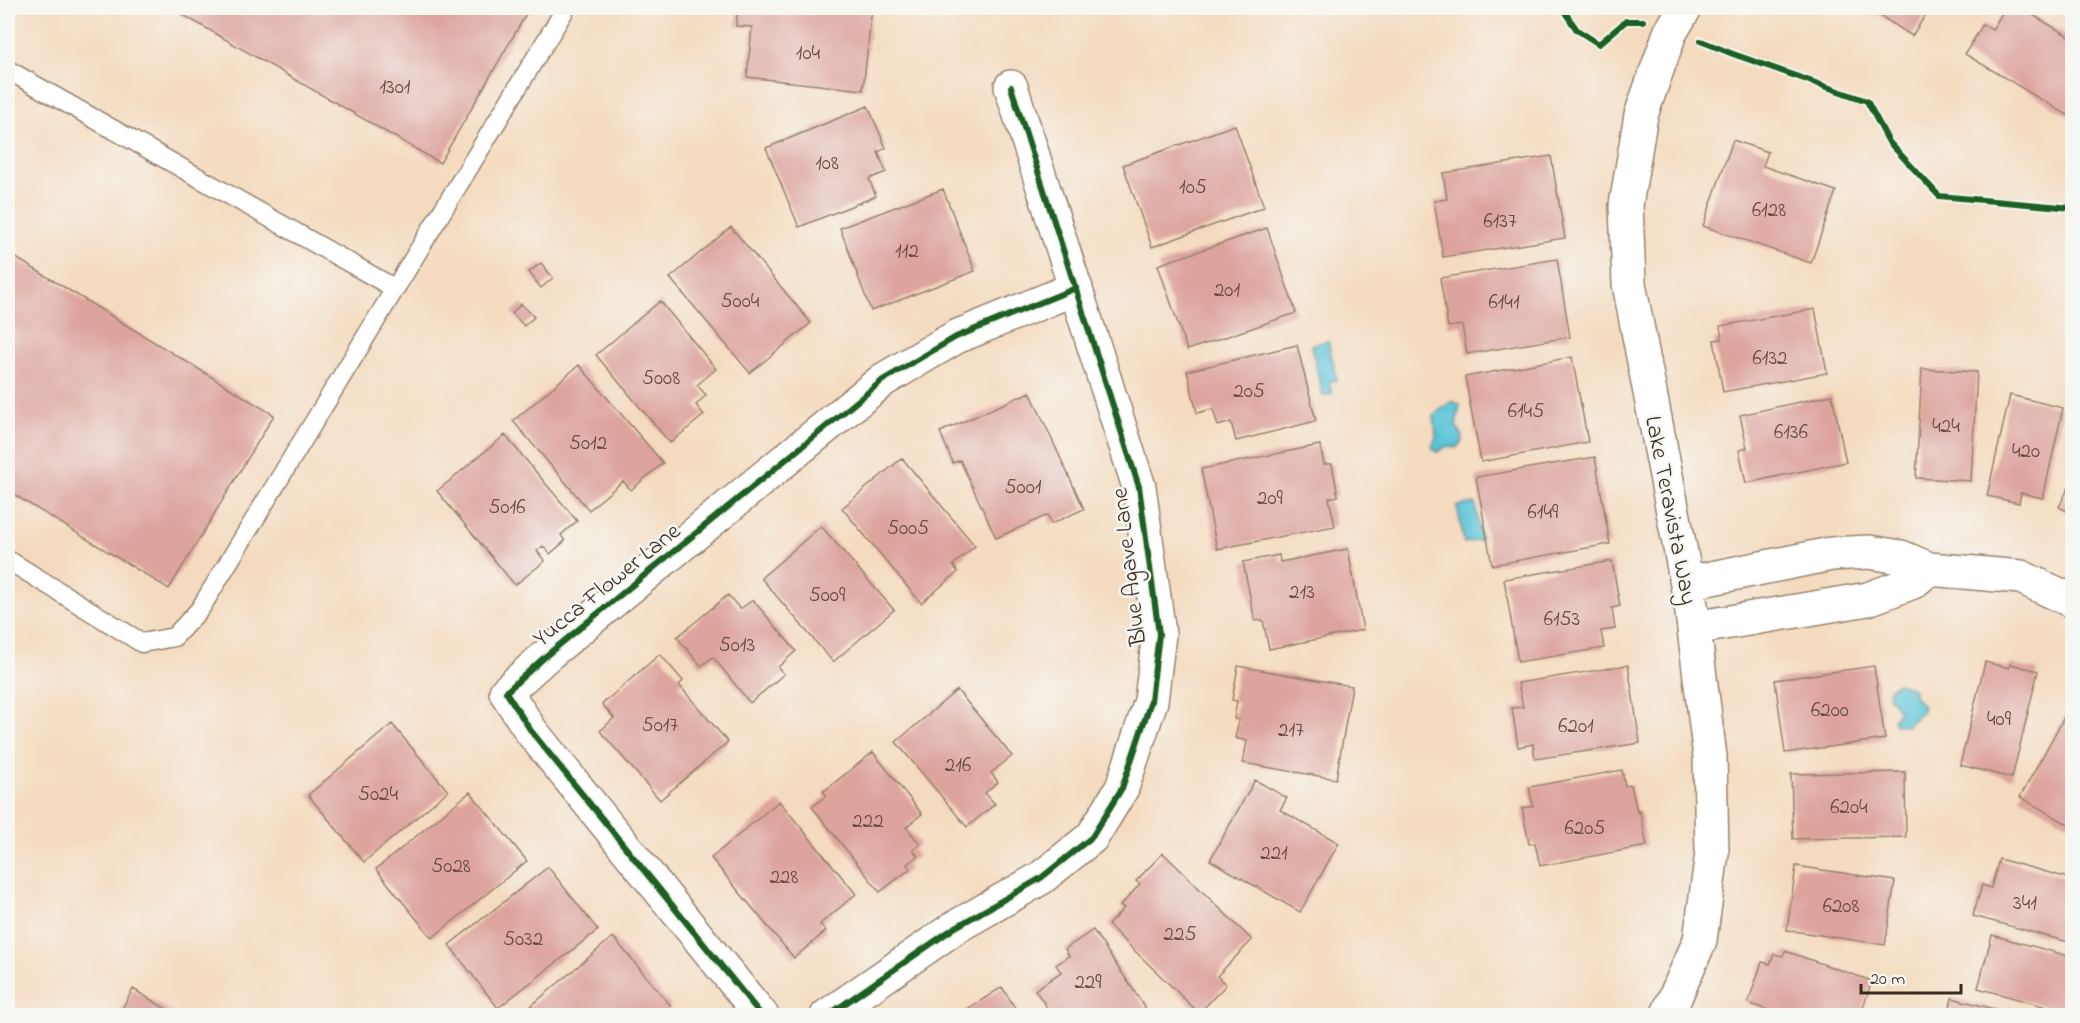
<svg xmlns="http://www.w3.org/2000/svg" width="2080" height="1023" font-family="'Indie Flower',sans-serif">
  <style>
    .water { fill: #5cc4d9; stroke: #4c777c; stroke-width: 1.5 }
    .building { fill: #dda49e }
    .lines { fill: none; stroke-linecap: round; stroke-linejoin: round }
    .lane-casing { stroke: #98826e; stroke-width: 21 }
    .street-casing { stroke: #98826e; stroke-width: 36 }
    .lane { stroke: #fff; stroke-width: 18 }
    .street { stroke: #fff; stroke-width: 33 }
    .cycleway-casing { stroke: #f6f6f2; stroke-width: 10 }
    .cycleway { stroke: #1b5e20; stroke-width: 6 }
    .labels { text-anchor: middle; stroke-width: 5; stroke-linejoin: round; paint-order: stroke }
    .number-label { font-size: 21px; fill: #64483e }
    .street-label { font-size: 24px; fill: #3b2a1e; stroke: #f6f6f2 }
  </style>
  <rect width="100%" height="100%" fill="#f6f6f2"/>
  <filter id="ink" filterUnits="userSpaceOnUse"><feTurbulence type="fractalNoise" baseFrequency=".0167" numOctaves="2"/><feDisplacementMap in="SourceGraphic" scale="12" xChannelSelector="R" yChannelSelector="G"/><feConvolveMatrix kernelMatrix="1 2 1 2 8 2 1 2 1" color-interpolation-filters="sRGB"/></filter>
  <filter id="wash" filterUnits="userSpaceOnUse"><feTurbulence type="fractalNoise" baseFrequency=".008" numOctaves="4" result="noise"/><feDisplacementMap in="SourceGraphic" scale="24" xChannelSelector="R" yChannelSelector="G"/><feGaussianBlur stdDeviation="1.35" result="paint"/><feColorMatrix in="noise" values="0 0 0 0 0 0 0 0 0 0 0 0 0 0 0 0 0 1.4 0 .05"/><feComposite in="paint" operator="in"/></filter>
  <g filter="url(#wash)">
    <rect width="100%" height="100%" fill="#f4dbbf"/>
    <!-- water -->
    <path class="water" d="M1328,341L1337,380L1329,382L1332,394L1323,396L1311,345Z
      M1452,401L1460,405L1456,426L1462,435V442L1456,448L1447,446L1437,452L1432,447L1436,436L1434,415Z
      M1475,503L1481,540L1464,543L1457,506Z
      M1898,683L1913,688L1915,697L1923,706L1921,712L1906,726L1895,724L1893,719L1899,711L1888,695L1890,688Z"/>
    <g id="blocks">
      <!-- building -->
      <path class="building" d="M171,8H526L529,9L440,163Z
        M738,8H872L863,90L747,77L752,27L736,26Z
        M1868,8H1930L1912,36Z
        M2005,8H2021L2072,38V118L1965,54L1983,24L1992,30Z
        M868,106L886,148L878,152L886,172L869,179L876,196L799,227L766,148Z
        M1235,125L1264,207L1152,247L1123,165Z
        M1733,140L1768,152L1763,166L1836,191L1811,263L1703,226Z
        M1551,156L1565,238L1443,257L1434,201L1447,199L1443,173Z
        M943,189L975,271L871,311L840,228Z
        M731,227L811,323L750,373L670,278Z
        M1267,228L1296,313L1187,350L1158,265Z
        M8,253L274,415L169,589L8,491Z
        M1557,259L1570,337L1467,354L1462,325L1448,327L1440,278Z
        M541,263L553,278L541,288L529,272Z
        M660,301L716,369L697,385L706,395L696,405L704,415L670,443L596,355Z
        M521,304L534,317L524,326L512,313Z
        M1815,309L1827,373L1723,392L1714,340L1722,339L1720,326Z
        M1297,345L1316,421L1236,441L1231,422L1218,426L1213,409L1197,413L1187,371Z
        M1572,357L1588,442L1481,462L1465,377Z
        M579,365L663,463L631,490L623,481L589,510L513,421Z
        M1922,369L1977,372L1971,481L1916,478Z
        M1030,392L1084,509L1051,524L1048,515L996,538L960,460L953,463L940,432Z
        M1832,395L1846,462L1746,483L1739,450L1747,448L1740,415Z
        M2010,395L2063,408L2043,498L2021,493L2019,503L1987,496Z
        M505,435L577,521L561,535L565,541L550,554L543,546L537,551L545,561L515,585L437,491Z
        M1320,445L1324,464H1332L1338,496L1329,498L1335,526L1217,549L1201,469Z
        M1595,457L1610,544L1492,565L1476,477Z
        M902,458L975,546L953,565L958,572L921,603L842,508Z
        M2072,481V514L2059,507Z
        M821,526L894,610L833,662L761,578Z
        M1348,549L1363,630L1269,649L1263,620L1255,621L1243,562L1279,555L1280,562Z
        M1612,561L1620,606L1612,608L1615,629L1601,631L1604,648L1518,662L1504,579Z
        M728,595L740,609L753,600L796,651L778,667L784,674L750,703L713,657L701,666L677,637Z
        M660,654L683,681L679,685L728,742L660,800L600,731L614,718L602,704Z
        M1985,662L2009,668L2010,664L2038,671L2012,778L1960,765Z
        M1628,665L1640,743L1535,759L1533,744L1518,747L1512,708L1523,707L1518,683Z
        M1238,666L1352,686L1336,779L1243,763L1247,741L1235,738L1239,720L1234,719L1237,701L1232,700Z
        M1874,666L1885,739L1785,753L1775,680Z
        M957,690L1012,756L991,773L998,782L985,793L995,804L967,827L896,742Z
        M2072,703V818L2069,825L2020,797Z
        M392,724L448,791L364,862L308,795Z
        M873,752L922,814L906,827L920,844L913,850L918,856L907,864L910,869L880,892L812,807L826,796L823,792Z
        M1622,770L1625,786L1631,785L1637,812L1640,811L1647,846L1540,866L1535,843L1529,844L1522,808L1533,806L1529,787Z
        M1905,772L1906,837L1793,839L1791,774Z
        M1255,780L1287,798L1280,810L1339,843L1300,912L1210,860Z
        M470,792L527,861L432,938L376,869Z
        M779,801L856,894L820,924L826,931L794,958L711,858Z
        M1163,853L1252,940L1217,976L1226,985L1199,1013L1108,925L1124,908L1120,906L1140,884L1136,881Z
        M1999,859L2072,879V943L1973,916L1982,885L1991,888Z
        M1796,866L1895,881L1885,945L1787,930Z
        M548,867L598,930L498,1008L449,945Z
        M1093,930L1151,1016H1053L1035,990L1061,972L1056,965L1069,956L1065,949Z
        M1992,935L2072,957V1014L1978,988Z
        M613,937L671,1006L660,1016H519Z
        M1785,951L1872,981L1860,1016H1784L1748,1003L1762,962L1770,964L1774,954L1783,956Z
        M1002,987L1020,1016H957Z
        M133,989L178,1016H118Z
        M1952,998L2018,1015V1016H1948Z"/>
    </g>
  </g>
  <g filter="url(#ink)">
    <use href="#blocks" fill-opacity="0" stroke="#98826e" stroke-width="1.5"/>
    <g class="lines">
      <defs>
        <path id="lane" d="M8,70L394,288
          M8,560L142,643L174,637L200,609L566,8"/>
        <path id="street" d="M1687,583L1831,554L1869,552L1901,557L1929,569L2021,577L2072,601
          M1694,628L1868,599L1913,582L1929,569
          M762,1016L531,731L506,692L547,655L883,380L956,337L1076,288
          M827,1016L954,928L1041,878L1092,837L1122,788L1151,701L1159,634L1139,487L1011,87
          M1667,1016L1700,940L1712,853L1710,757L1691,605L1629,284L1626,205L1641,115L1670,33L1685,8"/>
      </defs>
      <!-- lane casing -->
      <use href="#lane" class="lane-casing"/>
      <!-- street casing -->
      <use href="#street" class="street-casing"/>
      <!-- lane -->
      <use href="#lane" class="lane"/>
      <!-- street -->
      <use href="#street" class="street"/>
      <defs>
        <path id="cycleway" d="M1562,8L1577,30L1599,44L1626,21H1643
          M1701,41L1733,54L1867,101L1889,142L1939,196L2072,208
          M762,1016L531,731L506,692L547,655L883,380L956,337L1076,288
          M827,1016L954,928L1041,878L1092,837L1122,788L1151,701L1159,634L1139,487L1011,87"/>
      </defs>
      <!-- cycleway casing -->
      <use href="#cycleway" class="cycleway-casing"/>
      <!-- cycleway -->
      <use href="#cycleway" class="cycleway"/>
    </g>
  </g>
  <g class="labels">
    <!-- number labels -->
    <g class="number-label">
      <text x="808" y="59">104</text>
      <text x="395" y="93">1301</text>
      <text x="827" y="169">108</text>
      <text x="1193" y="193">105</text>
      <text x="1769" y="216">6128</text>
      <text x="1500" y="227">6137</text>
      <text x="907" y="257">112</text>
      <text x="1227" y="296">201</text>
      <text x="740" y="307">5004</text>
      <text x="1504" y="308">6141</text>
      <text x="1770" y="364">6132</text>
      <text x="661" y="384">5008</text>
      <text x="1249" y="397">205</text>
      <text x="1526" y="417">6145</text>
      <text x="1946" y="432">424</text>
      <text x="1791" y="438">6136</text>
      <text x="588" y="449">5012</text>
      <text x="2026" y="457">420</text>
      <text x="1023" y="493">5001</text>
      <text x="1270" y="504">209</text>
      <text x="507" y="513">5016</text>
      <text x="1543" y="518">6149</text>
      <text x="908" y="534">5005</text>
      <text x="1302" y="598">213</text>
      <text x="827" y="601">5009</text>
      <text x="1562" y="625">6153</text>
      <text x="737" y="651">5013</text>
      <text x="1830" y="716">6200</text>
      <text x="1999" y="725">409</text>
      <text x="660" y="731">5017</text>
      <text x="1576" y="732">6201</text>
      <text x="1291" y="736">217</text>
      <text x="958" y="771">216</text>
      <text x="378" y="800">5024</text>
      <text x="1849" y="813">6204</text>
      <text x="868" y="827">222</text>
      <text x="1585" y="834">6205</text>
      <text x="1274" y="859">221</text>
      <text x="451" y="872">5028</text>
      <text x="784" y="883">228</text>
      <text x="2025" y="909">341</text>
      <text x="1841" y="912">6208</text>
      <text x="1180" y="940">225</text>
      <text x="523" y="945">5032</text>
      <text x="1088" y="988">229</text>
    </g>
    <!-- street labels -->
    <g class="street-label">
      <text transform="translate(1672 510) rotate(79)" y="8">Lake Teravista Way</text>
      <text transform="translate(1128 567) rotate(-97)" y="8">Blue Agave Lane</text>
      <text transform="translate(606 584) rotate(-39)" y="8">Yucca Flower Lane</text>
    </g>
  </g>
  <!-- margin -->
  <rect width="2080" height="1023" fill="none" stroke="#f6f6f2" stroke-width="30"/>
  <!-- scale -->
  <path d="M1861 984v9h100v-9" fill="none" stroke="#3b2a1e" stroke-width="3"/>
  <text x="1870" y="984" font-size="18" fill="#3b2a1e" stroke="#f6f6f2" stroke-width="4.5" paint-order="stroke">20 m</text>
</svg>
